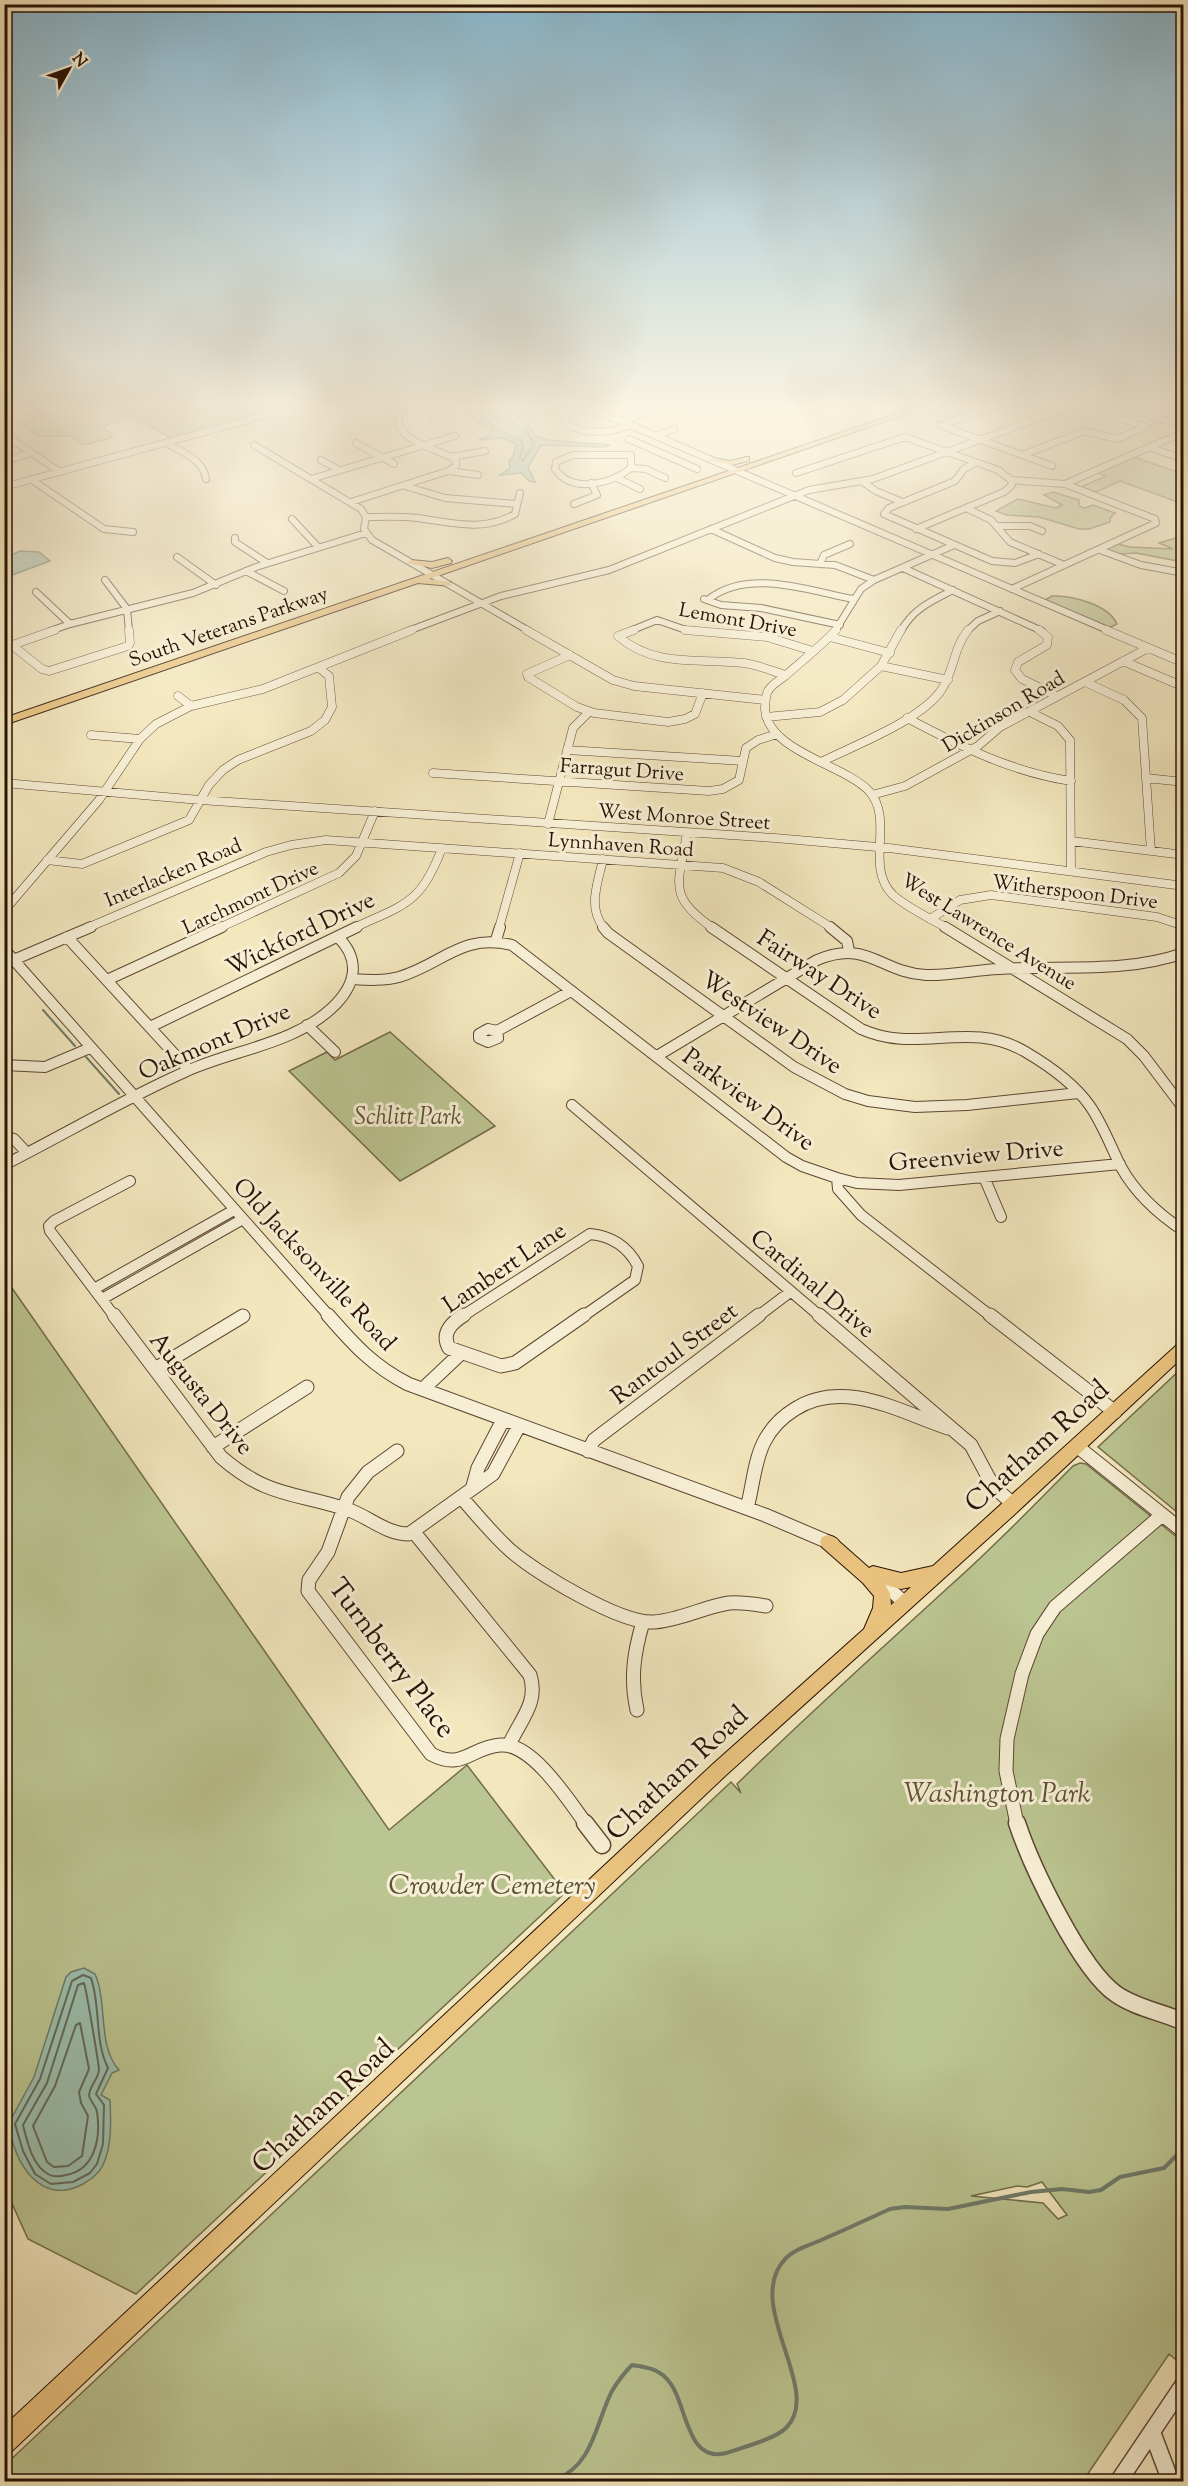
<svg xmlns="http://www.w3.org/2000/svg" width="1188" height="2486" font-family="'Sorts Mill Goudy',serif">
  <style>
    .green { fill: #bbc591; stroke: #726c4a; stroke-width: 1.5; fill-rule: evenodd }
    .water { fill: #9cc0ae; stroke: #6e7a6a; stroke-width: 1.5 }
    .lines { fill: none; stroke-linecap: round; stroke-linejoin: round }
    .shore-far1 { stroke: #626959; stroke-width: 1.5 }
    .shore { stroke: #626959; stroke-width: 2 }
    .stream-far1 { stroke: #6e7a6a; stroke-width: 2 }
    .stream { stroke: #6e7a6a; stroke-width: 4 }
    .minor-far4-casing { stroke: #5c4732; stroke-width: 8 }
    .minor-far3-casing { stroke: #5c4732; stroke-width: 9 }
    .minor-far2-casing { stroke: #5c4732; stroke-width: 12 }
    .minor-far1-casing { stroke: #5c4732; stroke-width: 15 }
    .minor-casing { stroke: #5c4732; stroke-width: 19 }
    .major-casing { stroke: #291204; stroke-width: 2 }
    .highway-casing { stroke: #291204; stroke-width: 2 }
    .minor-far4 { stroke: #f7efd5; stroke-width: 6 }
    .minor-far3 { stroke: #f7efd5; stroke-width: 8 }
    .minor-far2 { stroke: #f7efd5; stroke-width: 10 }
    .minor-far1 { stroke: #f7efd5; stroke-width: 13 }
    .minor { stroke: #f7efd5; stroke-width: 16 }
    .major { fill: #eac47f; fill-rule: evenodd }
    .highway { fill: #eac47f; fill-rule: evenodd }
    .labels { text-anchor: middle; stroke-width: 6; stroke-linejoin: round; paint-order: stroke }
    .far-street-label { font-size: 20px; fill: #291204; stroke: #f7efd5 }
    .street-label { font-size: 24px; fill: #291204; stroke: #f7efd5 }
    .park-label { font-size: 24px; font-style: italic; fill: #5c5135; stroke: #f7efd5 }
    .near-street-label { font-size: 28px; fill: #291204; stroke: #f7efd5 }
    .near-park-label { font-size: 28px; font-style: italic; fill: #5c5135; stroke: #f7efd5 }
  </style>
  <rect width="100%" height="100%" fill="#f3e7be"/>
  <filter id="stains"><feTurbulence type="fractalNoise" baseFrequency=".00333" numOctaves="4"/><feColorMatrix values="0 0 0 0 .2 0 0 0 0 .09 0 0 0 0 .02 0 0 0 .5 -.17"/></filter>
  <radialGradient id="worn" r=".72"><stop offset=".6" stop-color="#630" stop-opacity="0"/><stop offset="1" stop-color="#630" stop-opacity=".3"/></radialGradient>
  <!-- green -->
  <path class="green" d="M51,403H306L174,440L134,416L104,426V429L112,434L111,438L84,445L71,436H38L22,422L61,412Z
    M1131,456L1183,474V504L1120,481L1096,492L1081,487L1106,476L1094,472Z
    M1053,492L1079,500V506L1085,508L1093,505L1115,513L1110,518V522L1089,529H1079L1039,517L1007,515L996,511L1018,499L1056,508L1062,505L1044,495Z
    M1183,536V562L1136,553L1118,554L1106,549L1118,544L1130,547L1173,549L1159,543Z
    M1052,596C1072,595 1109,605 1117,624L1109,628L1045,600Z
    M390,1032L495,1126L400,1181L289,1071L327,1052L335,1060Z
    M5,1278L389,1830L467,1765L565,1893L136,2294L28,2239L5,2188Z
    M1183,1367V1517L1098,1447Z
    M1080,1463L1086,1464L1183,1542V2347L1175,2359L1169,2354L1083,2481L5,2482V2465L731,1782L741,1793L737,1784C807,1715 880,1650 952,1584C994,1547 1033,1506 1073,1466ZM1042,2182L1067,2215L1058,2219L1043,2203L971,2196L1017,2186L1027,2187Z"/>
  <!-- water -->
  <path class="water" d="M467,403H521L520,410L535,419L529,425L535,435L548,440L610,445L604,447L541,445L528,467L535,482L529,481L521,473L500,475L510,468L509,461L513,457L516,444L503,438L478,440L490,435L493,431L472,418Z
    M20,551L39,552L50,561L10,576L13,572L5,566L11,555Z
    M84,1968L95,1974C108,2003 97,2046 119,2070L112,2073L101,2095L110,2100C111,2121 112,2146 103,2165C99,2174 91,2179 83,2184C40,2207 13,2162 9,2123L34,2077L66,1977L71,1972Z"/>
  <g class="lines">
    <!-- shore-far1 -->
    <path class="shore-far1" d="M473,403C483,423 501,433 521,441L523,446L520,458L523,461L534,443L525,429L524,421L514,412L515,403
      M481,403L494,417L511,426L513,423L507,413V403"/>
    <!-- shore -->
    <path class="shore" d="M83,1975L91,1978C101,2007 94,2040 108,2068L96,2094L104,2105L103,2144L97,2164L90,2173L73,2182L51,2184L35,2174L23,2151L15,2124L40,2079L72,1981Z
      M84,1983C86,1988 99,2065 99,2070C98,2080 89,2086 89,2096C91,2102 96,2106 97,2112C101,2138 95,2170 66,2175C59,2177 53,2177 48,2174C32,2165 27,2141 23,2125L47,2083L78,1985Z
      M80,2023L89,2069L79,2092L81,2103L88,2116L82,2156L68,2166L54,2167L47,2162L33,2126L55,2086L76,2025Z"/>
    <!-- stream-far1 -->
    <path class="stream-far1" d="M43,1010L75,1046
      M86,1057L119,1094"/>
    <!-- stream -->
    <path class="stream" d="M523,2482C534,2481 546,2483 556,2479C593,2466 596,2422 612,2391C618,2381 624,2373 632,2365C645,2367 656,2368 666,2378C688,2399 684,2464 726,2453C741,2448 775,2439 786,2428C825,2390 741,2304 786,2258C795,2249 807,2246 819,2241C842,2231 866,2220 890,2209L905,2207L948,2209L1031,2192L1062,2189L1089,2192L1101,2190L1120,2177L1164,2168L1184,2148"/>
    <defs>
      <path id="minor-far4" d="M571,403L621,421L1110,631
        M627,403L628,406L645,413
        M742,403H761
        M1072,403L1147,427
        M1112,403L1184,426
        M1156,403L1175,409
        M672,404L714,417
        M552,405V408L566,416L568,425C589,436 610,432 632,425
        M22,407L40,416
        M4,410L22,407
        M401,410H429L432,411L434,418
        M1155,417L1184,405
        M621,421L673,403
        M940,425L1052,466
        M942,425L1003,403
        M4,434L60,472
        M656,436L674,429
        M629,439L697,469
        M166,443C182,452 203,459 206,479
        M356,443L394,464
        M254,445L361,509L366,517L364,529L372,540L529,631
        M1148,447L1184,459
        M573,455H631V468C611,484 572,494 555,469L556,462Z
        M1022,455L1085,431L1117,439L1145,427
        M451,457L485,451
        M321,460L339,470
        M4,461L31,453
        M975,463L964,469L955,481L889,508L884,514L992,561L1015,563L1039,554
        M631,468L646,469L665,478
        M448,471L478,475
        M796,473L905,437L998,470L1011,480
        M617,478L640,489
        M311,479L455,436
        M32,480L104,529L133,532
        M863,482L876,491L902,502
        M405,486L445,498L517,504
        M4,487L310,403
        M351,502L448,471L456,466V461L451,457C437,450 408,443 400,427C397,420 401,410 402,403
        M574,504L597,495L591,483
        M966,508L991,520L1010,542L1064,565
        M366,517C383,517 401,516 418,518C453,523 483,532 515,514L520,493
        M292,519L318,547
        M997,526H1030L1042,531
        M711,529L775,558L793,562L835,565L874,580
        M916,529L1004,492L1012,485L1011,480L1065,484L1184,432
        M235,538V542L267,563
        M1100,550L1141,565L1184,573
        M177,557L216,585
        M820,564L824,555L850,544
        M903,568L1042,631
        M246,571L284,591
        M105,580L127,609L129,631
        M1012,589L1156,523L1155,519L1065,484
        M36,592L70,624
        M704,599L721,605L761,608L840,625
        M709,599C749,568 809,591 853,599
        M657,620L686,630L699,631
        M50,631L70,624L193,593L256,567L366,533
        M408,631L501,596L609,570L809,490L873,479L1077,404
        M630,631L657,620
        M835,631L861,589L874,580L954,545
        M901,631C913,609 931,601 953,590
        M967,631L978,621L1000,611"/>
      <path id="minor-far3" d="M526,630L613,680L634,686L765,700
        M685,630L767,637L813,651
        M836,630C821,646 802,661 785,676C780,680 771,685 768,691C766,694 765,705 765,709C767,751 845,765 869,791C895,820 864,867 893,895C906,907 931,919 947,928
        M1039,630L1048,637L1047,645L1018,662L1015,670L1022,679L1057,696
        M1106,630L1184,663
        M618,636C654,668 700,658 744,663C758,665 772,671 785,675
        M618,636L634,630
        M830,637L890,653
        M4,639L42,669L49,671L128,646L130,643L129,630
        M4,648L55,630
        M1123,661L1184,687
        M881,666L948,680
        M527,674L528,677L577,707L594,713L668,722L685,719L695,714L703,693
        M527,674L570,655
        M1085,682L1124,700L1142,718L1151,851
        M178,696L191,706
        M1030,712L1058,726L1070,740L1071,870
        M766,717L820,712L843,700L881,666L901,630
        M907,718C960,746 1011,772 1071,781
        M91,735L140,739
        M567,750L743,761
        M821,762C855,745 922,720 942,689C954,670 954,647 968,630
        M433,773L709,791L723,789L739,780L746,748L758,740L777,734
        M1146,778L1184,782
        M4,783L200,800L775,838L889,848L1184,886
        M872,795L905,786L978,746L1000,727L1148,648
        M548,824L573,728L589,712
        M687,833C679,883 666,896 713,928
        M1071,841L1184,855
        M603,859C598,883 587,907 604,928
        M47,860L82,864L189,820L209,785L223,770L238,760L311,731L325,720L332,707L329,676L319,668
        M4,911L99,800L140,739L156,724L191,706L263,689L412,630
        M930,919L960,900L991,895L1157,917L1184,926
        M87,928L266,852L291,845L326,840L723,868L759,882L832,928
        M219,928L339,873L356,856L375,811
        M354,928C405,904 421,904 442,848
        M499,928L520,853"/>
      <path id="minor-far2" d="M603,927L608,933L794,1067L845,1094L868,1101L915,1107L967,1105L1078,1093
        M711,927L861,1029C918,1055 968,1019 1024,1051C1048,1065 1074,1083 1090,1106C1103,1125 1111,1147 1121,1167C1136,1194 1158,1214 1184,1231
        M830,927L847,941L849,951
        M945,927L1127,1039L1144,1056L1184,1109
        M67,937L189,1070
        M496,940L500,927
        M4,949L330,1317
        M4,964L91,927
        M353,979C368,980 384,981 399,977C443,964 461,933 512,945L786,1157L802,1166L837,1178L838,1189L861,1215L992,1317
        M107,980L222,927
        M307,1025L335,1052
        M150,1027L357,927
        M488,1029L497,1031L498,1038L488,1042L479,1038V1034Z
        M497,1031L571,991
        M657,1056L817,960C868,939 879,972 926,975C950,976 974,970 999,969C1062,965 1123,974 1184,953
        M4,1065L45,1067L90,1048
        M572,1105L821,1317
        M4,1136L14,1139L27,1153
        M4,1165C65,1134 124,1099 187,1071C236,1049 297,1044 336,1004C356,983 360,959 338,937
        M984,1177L1001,1217
        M837,1178L857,1183L899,1185L1120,1164
        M49,1226L50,1231L115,1317
        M49,1226L54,1221L130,1181
        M94,1289L234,1210
        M102,1299L243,1219
        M461,1317L590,1234C612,1236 628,1247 638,1266L635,1280L582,1317
        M757,1317L790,1292"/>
      <path id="minor-far1" d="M114,1315L221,1457C268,1498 295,1492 349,1510C369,1517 386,1534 409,1534L493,1474L519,1426
        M328,1315C354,1345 373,1366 408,1384L765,1515L833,1544
        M464,1315C451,1323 441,1333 449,1348L501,1366L515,1363L584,1315
        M819,1315L971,1445L993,1486L1014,1505
        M990,1315L1115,1412
        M155,1369L243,1316
        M423,1389L460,1354
        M213,1447L307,1387
        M1078,1447L1184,1532
        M397,1451L368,1472L348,1497L328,1552L309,1580L308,1591L431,1754C463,1771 471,1747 500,1745C532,1742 569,1801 586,1824
        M588,1451L594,1440L759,1315
        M473,1486L478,1468L503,1420
        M461,1497C477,1515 493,1535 511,1551C537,1573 620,1624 654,1622C681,1620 703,1607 729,1603C742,1602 754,1604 766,1606
        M747,1508C753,1486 754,1462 764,1442C771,1428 782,1417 795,1409C844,1378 900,1412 948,1428
        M413,1531L530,1675C539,1703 520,1720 509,1745
        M876,1577L905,1603
        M637,1710C630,1679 634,1652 643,1622
        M1017,1824L1006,1771L1007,1739L1022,1674L1037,1634L1055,1607L1162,1515"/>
      <path id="minor" d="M585,1823L602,1845
        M1017,1823C1031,1865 1080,1969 1116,1994C1136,2008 1162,2012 1184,2022
        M1152,2432L1171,2482
        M1118,2482L1184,2384"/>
      <path id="major" d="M1184,1341V1356L1015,1514L725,1776L12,2451L4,2455V2426L713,1764L864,1629L873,1608L874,1596L863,1583L822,1547L820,1542L822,1537L828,1535L834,1537L869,1568L873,1566L901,1573L933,1566L1179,1343ZM885,1585L901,1589L911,1587L891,1605L890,1593Z"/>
      <path id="highway" d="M928,403H938L429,579L451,582V586L418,583L4,725V718Z
        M746,457H749V461L731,465L709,460L713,458L731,461Z
        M448,558L452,561L451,563L432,568L407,563L411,560L432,562Z"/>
    </defs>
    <!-- minor-far4 casing -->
    <use href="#minor-far4" class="minor-far4-casing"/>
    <!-- minor-far3 casing -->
    <use href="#minor-far3" class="minor-far3-casing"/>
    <!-- minor-far2 casing -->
    <use href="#minor-far2" class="minor-far2-casing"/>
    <!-- minor-far1 casing -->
    <use href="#minor-far1" class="minor-far1-casing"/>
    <!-- minor casing -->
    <use href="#minor" class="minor-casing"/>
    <!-- major casing -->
    <use href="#major" class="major-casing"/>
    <!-- highway casing -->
    <use href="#highway" class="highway-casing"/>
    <!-- minor-far4 -->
    <use href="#minor-far4" class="minor-far4"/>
    <!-- minor-far3 -->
    <use href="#minor-far3" class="minor-far3"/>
    <!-- minor-far2 -->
    <use href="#minor-far2" class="minor-far2"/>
    <!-- minor-far1 -->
    <use href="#minor-far1" class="minor-far1"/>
    <!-- minor -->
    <use href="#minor" class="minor"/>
    <!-- major -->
    <use href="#major" class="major"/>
    <!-- highway -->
    <use href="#highway" class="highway"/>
  </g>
  <!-- sky -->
  <linearGradient id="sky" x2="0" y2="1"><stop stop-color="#89b9d1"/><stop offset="0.54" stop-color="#faf4e2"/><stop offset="1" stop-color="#faf4e2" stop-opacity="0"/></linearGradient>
  <rect width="1188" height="751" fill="url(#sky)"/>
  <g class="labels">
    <!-- far-street labels -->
    <g class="far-street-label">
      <text transform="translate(738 619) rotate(10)" y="7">Lemont Drive</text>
      <text transform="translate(228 626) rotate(-19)" y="7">South Veterans Parkway</text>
      <text transform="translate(1003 711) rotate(-31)" y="7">Dickinson Road</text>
      <text transform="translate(622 769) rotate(4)" y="7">Farragut Drive</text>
      <text transform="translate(684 816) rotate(4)" y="7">West Monroe Street</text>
      <text transform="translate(621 844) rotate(4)" y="7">Lynnhaven Road</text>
      <text transform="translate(173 872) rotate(-23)" y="7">Interlacken Road</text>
      <text transform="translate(1075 891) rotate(7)" y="7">Witherspoon Drive</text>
      <text transform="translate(250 897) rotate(-25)" y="7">Larchmont Drive</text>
      <text transform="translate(989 931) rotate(32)" y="7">West Lawrence Avenue</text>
    </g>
    <!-- street labels -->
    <g class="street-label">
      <text transform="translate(300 933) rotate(-26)" y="8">Wickford Drive</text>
      <text transform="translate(820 974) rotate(33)" y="8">Fairway Drive</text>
      <text transform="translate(772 1022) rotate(34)" y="8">Westview Drive</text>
      <text transform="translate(214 1041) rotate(-23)" y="8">Oakmont Drive</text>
      <text transform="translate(749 1099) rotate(36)" y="8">Parkview Drive</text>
      <text transform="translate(976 1155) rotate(-5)" y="8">Greenview Drive</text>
      <text transform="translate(315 1264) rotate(47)" y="8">Old Jacksonville Road</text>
      <text transform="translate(504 1267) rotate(-34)" y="8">Lambert Lane</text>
      <text transform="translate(813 1283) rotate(40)" y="8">Cardinal Drive</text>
      <text transform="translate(674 1353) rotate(-37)" y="8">Rantoul Street</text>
      <text transform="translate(202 1393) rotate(51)" y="8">Augusta Drive</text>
    </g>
    <!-- park labels -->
    <g class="park-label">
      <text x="408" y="1124">Schlitt Park</text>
    </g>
    <!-- near-street labels -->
    <g class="near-street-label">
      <text transform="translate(1036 1445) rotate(-42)" y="10">Chatham Road</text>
      <text transform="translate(393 1657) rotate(53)" y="10">Turnberry Place</text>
      <text transform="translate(676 1772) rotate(-43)" y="10">Chatham Road</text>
      <text transform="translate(322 2105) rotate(-43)" y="10">Chatham Road</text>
    </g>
    <!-- near-park labels -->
    <g class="near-park-label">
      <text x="997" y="1802">Washington Park</text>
      <text x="492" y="1894">Crowder Cemetery</text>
    </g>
  </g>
  <!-- margin -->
  <rect width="1188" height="2486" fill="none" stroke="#f3e7be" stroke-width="24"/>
  <rect x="6" y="6" width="1176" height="2474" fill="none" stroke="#291204" stroke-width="3"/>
  <rect x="12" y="12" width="1164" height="2462" fill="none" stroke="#291204" stroke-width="1.5"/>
  <!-- north arrow -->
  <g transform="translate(69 69) rotate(50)" stroke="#f7efd5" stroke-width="4.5" paint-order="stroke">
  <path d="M0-4.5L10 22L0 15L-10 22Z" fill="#291204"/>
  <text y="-9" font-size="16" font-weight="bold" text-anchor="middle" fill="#291204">N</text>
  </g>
  <rect width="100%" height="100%" filter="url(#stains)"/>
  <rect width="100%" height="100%" fill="url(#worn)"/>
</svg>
